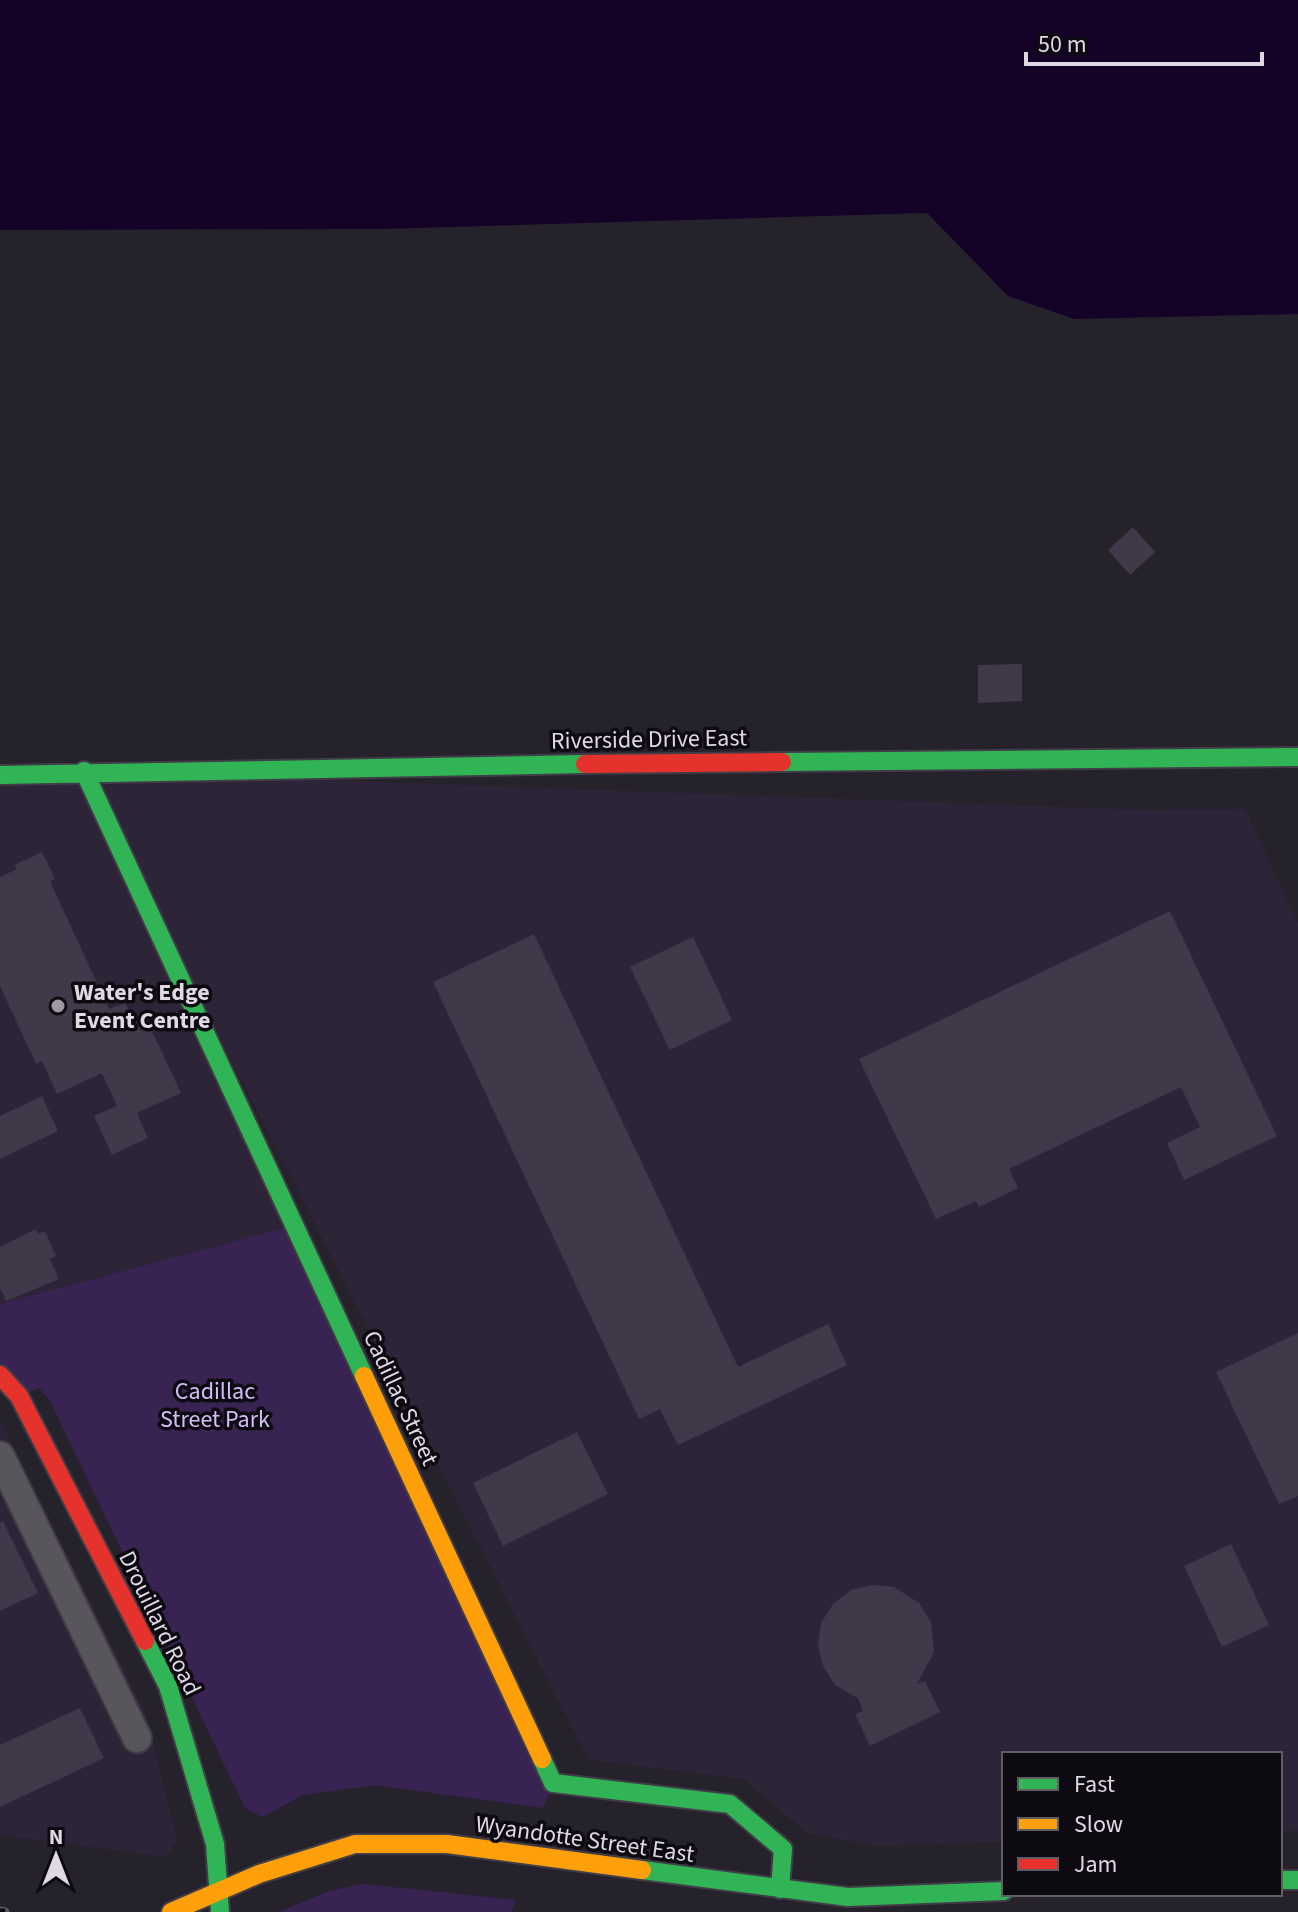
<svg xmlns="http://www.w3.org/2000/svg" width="1298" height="1912" font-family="'Source Sans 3',sans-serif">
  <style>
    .built { fill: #2d2438 }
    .green { fill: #392352 }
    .water { fill: #150327 }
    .building { fill: #40394a }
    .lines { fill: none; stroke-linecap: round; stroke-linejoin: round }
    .street-casing { stroke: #403d46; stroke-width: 32 }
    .fast-casing { stroke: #403d46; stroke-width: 22 }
    .slow-casing { stroke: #403d46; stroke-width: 22 }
    .jam-casing { stroke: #403d46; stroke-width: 22 }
    .street { stroke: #58555c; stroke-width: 28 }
    .fast { stroke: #30b455; stroke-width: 18 }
    .slow { stroke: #ff9f0a; stroke-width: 18 }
    .jam { stroke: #e5322d; stroke-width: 18 }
    .rail-casing { stroke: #5d5a62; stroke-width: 9 }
    .rail { stroke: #0d0a11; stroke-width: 6; stroke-dasharray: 18; stroke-linecap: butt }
    .poi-dot { fill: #9e99a4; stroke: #0d0a11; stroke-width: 3 }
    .labels { text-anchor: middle; stroke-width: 7; stroke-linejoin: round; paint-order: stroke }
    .street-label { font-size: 24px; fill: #ded9e4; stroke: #0d0a11 }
    .poi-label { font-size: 24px; font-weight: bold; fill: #ded9e4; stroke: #0d0a11; text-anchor: start }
    .park-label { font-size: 24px; fill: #d4bcf7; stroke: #0d0a11 }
  </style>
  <rect width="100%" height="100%" fill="#26222c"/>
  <!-- built -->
  <path class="built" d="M84,771L1147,810L1245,809L1298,923V1831H1280V1754H1004V1842L877,1846L807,1833L743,1779L589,1760L98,799L295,1225L0,1304V775Z
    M0,1420L146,1713L178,1840L166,1857L0,1835Z"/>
  <!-- green -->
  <path class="green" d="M295,1225L553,1783L543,1808L375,1785L303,1795L262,1817L245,1808L50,1401L39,1388L19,1396L0,1375V1304Z
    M363,1884L516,1900L511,1912H279L329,1891Z"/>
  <!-- water -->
  <path class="water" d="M0,0H1298V314L1074,319L1008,296L927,213L384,229L0,230Z"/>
  <!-- building -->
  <path class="building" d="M1133,527L1155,552L1130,575L1108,550Z
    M1022,664V701L978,703V665Z
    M42,852L55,879L50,881L109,1009L125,1003L132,1017L143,1012L181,1093L137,1113L148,1138L112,1155L94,1116L117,1106L102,1073L57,1094L42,1061L36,1064L0,986V877L17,869L14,865Z
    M1170,911L1277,1136L1184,1180L1167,1143L1200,1127L1181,1087L1009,1169L1018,1188L979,1207L976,1201L936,1219L859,1059Z
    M534,934L738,1367L828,1324L847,1365L678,1445L660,1409L639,1419L433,982Z
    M693,937L732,1020L670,1050L630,967Z
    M42,1096L58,1131L0,1159V1116Z
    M36,1229L38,1234L45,1231L56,1256L50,1259L59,1279L6,1301L0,1288V1247Z
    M1298,1333V1496L1279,1504L1216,1372Z
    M577,1432L608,1494L503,1546L473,1483Z
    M3,1521L38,1593L0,1611V1523Z
    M1231,1544L1269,1625L1222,1647L1184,1566Z
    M872,1585L894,1587L919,1603L931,1622L934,1652L917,1684L925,1681L940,1712L870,1746L855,1714L863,1711L858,1698L835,1685L823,1666L818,1645L821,1623L833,1604L851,1590Z
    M80,1708L104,1758L0,1807V1745Z"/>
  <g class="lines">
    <defs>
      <path id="street" d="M0,1456L137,1738"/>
      <path id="fast" d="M782,762L1298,757
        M84,771L364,1376
        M0,775L585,764
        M145,1641L168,1686L215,1844L220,1912
        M542,1759L553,1783L730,1804L783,1849L780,1889
        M642,1870L848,1897L1004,1891
        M1280,1880H1298"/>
      <path id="slow" d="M364,1376L542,1759
        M171,1912L259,1874L355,1844H447L642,1870"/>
      <path id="jam" d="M585,764L782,762
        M0,1375L19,1396L145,1641"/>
    </defs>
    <!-- street casing -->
    <use href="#street" class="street-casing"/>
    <!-- fast casing -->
    <use href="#fast" class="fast-casing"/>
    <!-- slow casing -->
    <use href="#slow" class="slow-casing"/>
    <!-- jam casing -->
    <use href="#jam" class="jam-casing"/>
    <!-- street -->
    <use href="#street" class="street"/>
    <!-- fast -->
    <use href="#fast" class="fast"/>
    <!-- slow -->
    <use href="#slow" class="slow"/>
    <!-- jam -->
    <use href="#jam" class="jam"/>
    <defs>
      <path id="rail" d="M0,1911L5,1912"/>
    </defs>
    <!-- rail casing -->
    <use href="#rail" class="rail-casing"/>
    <!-- rail -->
    <use href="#rail" class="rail"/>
  </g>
  <!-- markers -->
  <circle class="poi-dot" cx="58" cy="1006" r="8"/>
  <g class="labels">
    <!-- street labels -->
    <g class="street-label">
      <text transform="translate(649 739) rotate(-1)" y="8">Riverside Drive East</text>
      <text transform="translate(401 1398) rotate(65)" y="8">Cadillac Street</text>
      <text transform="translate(160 1623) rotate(64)" y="8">Drouillard Road</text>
      <text transform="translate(585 1839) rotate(8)" y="8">Wyandotte Street East</text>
    </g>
    <!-- poi labels -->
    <g class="poi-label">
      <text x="74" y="1000">Water's Edge<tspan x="74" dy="28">Event Centre</tspan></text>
    </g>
    <!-- park labels -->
    <g class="park-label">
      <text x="215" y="1399">Cadillac<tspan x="215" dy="28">Street Park</tspan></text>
    </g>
  </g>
  <!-- legend -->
  <rect x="1002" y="1752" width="280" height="144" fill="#0d0a11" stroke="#615d65" stroke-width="2"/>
  <rect x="1018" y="1778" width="40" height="12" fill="#30b455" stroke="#615d65" stroke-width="2"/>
  <text x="1074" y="1792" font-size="24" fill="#ded9e4">Fast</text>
  <rect x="1018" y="1818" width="40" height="12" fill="#ff9f0a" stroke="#615d65" stroke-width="2"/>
  <text x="1074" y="1832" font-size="24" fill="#ded9e4">Slow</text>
  <rect x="1018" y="1858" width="40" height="12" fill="#e5322d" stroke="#615d65" stroke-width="2"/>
  <text x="1074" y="1872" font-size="24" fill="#ded9e4">Jam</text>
  <!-- north arrow -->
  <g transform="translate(56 1856)" stroke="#0d0a11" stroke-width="6" paint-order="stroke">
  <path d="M0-6L14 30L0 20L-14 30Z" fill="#ded9e4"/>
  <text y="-12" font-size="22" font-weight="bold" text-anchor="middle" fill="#ded9e4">N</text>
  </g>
  <!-- scale -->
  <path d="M1026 52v12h236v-12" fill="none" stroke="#ded9e4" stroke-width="4"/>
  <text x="1038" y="52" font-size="24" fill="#ded9e4" stroke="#0d0a11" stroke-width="6" paint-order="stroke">50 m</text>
</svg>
